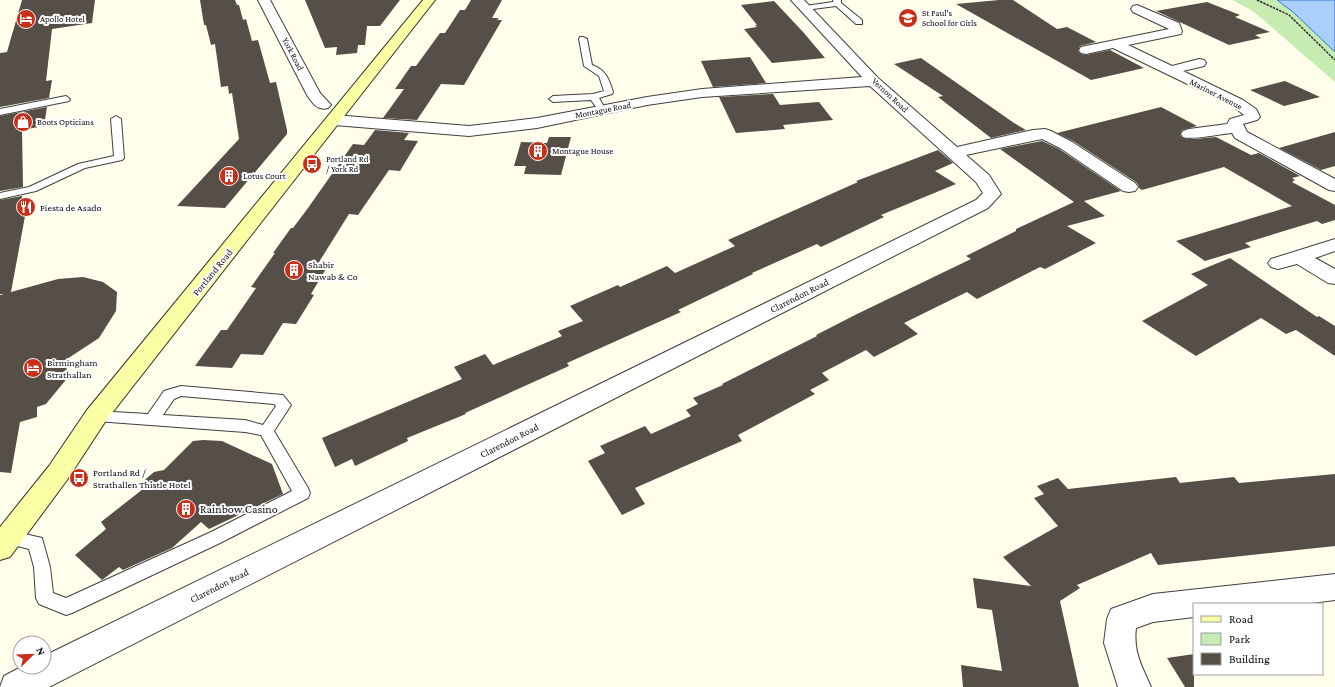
<svg xmlns="http://www.w3.org/2000/svg" width="1335" height="687" font-family="'Crimson Pro',serif">
  <style>
    .green { fill: #c6ecb1 }
    .water { fill: #abcffb; stroke: #2c76d8 }
    .building { fill: #554f47 }
    .lines { fill: none; stroke-linecap: round; stroke-linejoin: round }
    .lane-casing { stroke: #3f3f3f; stroke-width: 2 }
    .street-casing { stroke: #3f3f3f; stroke-width: 2 }
    .secondary-casing { stroke: #2e2e2e; stroke-width: 2 }
    .path { stroke: #2e2e2e; stroke-width: 1.5; stroke-dasharray: 2.5 1; stroke-linecap: butt }
    .lane { fill: #fff; fill-rule: evenodd }
    .street { fill: #fff; fill-rule: evenodd }
    .secondary { fill: #faffa6; fill-rule: evenodd }
    .labels { text-anchor: middle; stroke-width: 4; stroke-linejoin: round; paint-order: stroke }
    .far-poi-label { font-size: 9px; fill: #0c0c0c; stroke: #fff; text-anchor: start }
    .far-street-label { font-size: 9px; fill: #0c0c0c; stroke: #fff }
    .poi-label { font-size: 10px; fill: #0c0c0c; stroke: #fff; text-anchor: start }
    .street-label { font-size: 10px; fill: #0c0c0c; stroke: #fff }
    .near-poi-label { font-size: 12px; fill: #0c0c0c; stroke: #fff; text-anchor: start }
  </style>
  <rect width="100%" height="100%" fill="#ffffeb"/>
  <!-- green -->
  <path class="green" d="M1232,0H1335V82L1260,17L1251,10Z"/>
  <!-- water -->
  <path class="water" d="M1277,0H1335V52L1293,12Z"/>
  <!-- building -->
  <path class="building" d="M22,0H95L92,23L52,29L46,81L52,80L49,98L0,107V53L7,52Z
    M200,0H235L237,5H239L243,20L246,19L252,41L258,40L270,83L276,82L287,130V134L225,208L177,206L239,139L232,93L229,94L228,86L221,87L215,44L211,45L206,25H204Z
    M305,0H400L380,26H367L365,45H358L357,53L336,55L337,47L325,48Z
    M471,0H502L492,18H499L497,20H502L464,85L441,84L417,120L383,118L404,89H395L411,66H416L440,33H445L460,10H465Z
    M999,0H1013L1057,29L1067,27L1096,42L1080,46L1078,51L1081,54L1086,55L1110,50L1144,68L1091,80L956,4Z
    M774,1L804,33L825,58L772,63L744,29L757,27L755,25H757L741,5Z
    M1207,2L1240,15L1235,17L1270,32L1255,35L1261,38L1229,45L1156,11Z
    M750,57L766,83L713,87L701,61Z
    M921,58L1014,123L1026,130L991,138L938,97L943,96L894,64Z
    M1285,81L1320,97L1284,106L1250,90Z
    M773,94L780,105L819,102L833,120L783,125L785,129L736,133L719,97Z
    M47,107L44,126L22,130L23,187L0,191V116Z
    M1161,107L1197,126L1182,130L1180,135L1183,138L1194,139L1216,137L1251,155L1259,153L1300,176L1292,178L1295,180L1292,182L1335,205V220L1322,224L1317,221L1245,243L1251,247L1205,261L1176,241L1292,206L1224,167L1142,190L1139,188V186L1136,182L1073,141L1057,133Z
    M375,130L409,133L404,140L418,141L400,171L389,170L358,215L349,214L319,262H330L311,294L314,295L296,324L283,323L263,355L241,354L232,368L195,366L221,330H227L256,288L251,287L275,253H273L291,228H293L308,208L353,144L364,145Z
    M1335,132V166L1321,170L1279,148Z
    M549,137H571L561,175L524,174L526,166H514L521,142L547,143Z
    M1042,141L1059,149L1121,191L1084,201L1105,216L1067,226L1096,243L1045,269L1040,267L977,299L967,292L904,323L918,334L874,357L866,350L822,373L829,380L810,390L815,394L738,435L742,441L635,488L645,504L622,515L588,461L605,453L600,446L645,426L651,434L691,416L686,410L698,404L693,398L723,385L722,384L817,336L816,335L857,314L971,259L966,256L1016,231V229L1074,202L1000,149Z
    M938,150L953,163L935,171L956,184L881,215L884,217L821,247L817,244L752,273L753,274L678,310L681,312L567,363L569,366L465,413L466,414L407,438L408,441L355,466L352,459L335,467L322,438L462,379L454,367L485,354L493,365L562,336L558,331L583,321L570,306L618,285L620,287L667,266L675,273L735,246L728,240L858,182L856,181Z
    M22,196V201L28,200L11,292L58,279L83,277L103,282L117,292L116,311L99,338L64,361L69,376L46,404L37,407V417L20,422L11,473L0,472V295L4,294H0V200Z
    M1230,258L1317,317L1319,316L1335,326V356L1296,330L1286,334L1261,318L1196,356L1142,321L1208,285L1191,274Z
    M203,440L222,441L272,464L283,494L209,529L201,522L172,548L123,570L119,567L102,580L75,555L106,529L101,522L143,489L141,483L154,472L164,470L193,441Z
    M1335,474V546L1158,565L1151,553L1077,585L1080,588L1060,601L1079,687H963L961,665L1002,671L992,610L977,608L973,578L1031,586L1003,557L1058,526L1034,498L1044,494L1037,486L1058,478L1068,489L1176,477L1180,483L1234,477L1239,483Z
    M1194,654V687H1185L1167,658Z"/>
  <g class="lines">
    <defs>
      <path id="lane" d="M833,0H841V3L862,20V24H856L836,6L805,10L801,8L805,6L833,2Z
        M580,37H583L587,39L592,65C606,70 609,79 613,92L612,94L599,98L603,105L602,107H596L591,100L553,102L549,99L553,96L593,94L604,91L599,76L584,66L579,39Z
        M66,96L70,99L69,101L0,115V109Z
        M116,116L121,119L124,158L122,160L85,168L36,191L0,199V193L29,187L78,164L114,156L111,119Z
        M181,386L283,395L291,405L274,431L308,488L310,493L308,498L220,543L72,613L66,615L39,604L36,598L34,567L29,549L2,542L0,537L2,532L8,530L42,538L50,567L53,593L66,598L209,533L292,491L261,435L245,432L96,421L91,420L89,416L91,412L96,411L148,414L164,391ZM181,396L274,404L276,406L263,425L245,420L163,415L174,399Z"/>
      <path id="street" d="M258,0H270L320,93L331,105L328,108C318,111 312,103 307,95Z
        M791,0H804L878,78L957,147L1033,130L1045,129L1051,131L1072,142L1135,183L1138,187L1135,191L1129,192L1123,191L1060,148L1042,139L966,155L989,175L1001,194L988,208L49,687H0L4,676L21,667H44V656L976,200L983,193L976,182L870,86L702,97L647,105L537,128L469,136L334,125L329,123L326,120L329,117L334,115L469,126L537,118L647,97L702,89L862,77Z
        M1137,5L1179,23L1182,31L1181,34L1128,45L1172,66L1199,59L1204,60L1206,63L1204,66L1183,71L1243,100L1256,109L1260,117L1257,120L1243,124L1247,132L1335,179V191L1329,190L1235,138L1232,133C1219,134 1194,140 1183,137L1181,134L1183,131L1189,129L1227,124L1230,119L1244,115L1233,106L1113,48L1086,54L1081,53L1079,50L1081,47L1169,29L1133,12L1131,9L1133,6Z
        M1335,239V251L1315,258L1335,269V284L1328,283L1297,264L1278,269L1271,267L1268,263L1271,259Z
        M1335,574V600L1304,604H1194V617L1153,622L1136,628C1133,652 1142,666 1151,687H1118L1104,643L1107,619L1111,609L1153,594Z"/>
      <path id="secondary" d="M423,0H435L105,422L67,480L10,557L0,560V527L49,466L87,410Z"/>
    </defs>
    <!-- lane casing -->
    <use href="#lane" class="lane-casing"/>
    <!-- street casing -->
    <use href="#street" class="street-casing"/>
    <!-- secondary casing -->
    <use href="#secondary" class="secondary-casing"/>
    <!-- path -->
    <path class="path" d="M1257,0L1289,15L1335,60"/>
    <!-- lane -->
    <use href="#lane" class="lane"/>
    <!-- street -->
    <use href="#street" class="street"/>
    <!-- secondary -->
    <use href="#secondary" class="secondary"/>
  </g>
  <!-- icons -->
  <defs>
    <symbol id="school-disc" viewBox="-11 -11 22 22"><circle r="9.5" fill="#c72f19" stroke="#fff"/><path d="M0-5L7-2L0 1L-7-2ZM-4 1L0 2.5L4 1V4Q0 6-4 4Z" fill="#fff"/></symbol>
    <symbol id="hotel-disc" viewBox="-11 -11 22 22"><circle r="9.5" fill="#c72f19" stroke="#fff"/><path d="M-6-4.5h1.5V1H6V5H4.5V3h-9V5H-6ZM-4 0a1.8 1.8 0 1 1 3.6 0ZM.5 0V-2.5h3Q6-2.5 6 0Z" fill="#fff"/></symbol>
    <symbol id="shop-disc" viewBox="-11 -11 22 22"><circle r="9.5" fill="#c72f19" stroke="#fff"/><path d="M-5-2.5h2.3a2.7 3.5 0 0 1 5.4 0H5L5.5 6h-11ZM-1.5-2.5h3a1.5 2.3 0 0 0-3 0Z" fill="#fff"/></symbol>
    <symbol id="building-disc" viewBox="-11 -11 22 22"><circle r="9.5" fill="#c72f19" stroke="#fff"/><path d="M-4-6H4V6H1V3H-1V6H-4ZM-2.5-4.3h1.7v1.8h-1.7ZM.8-4.3h1.7v1.8H.8ZM-2.5-1h1.7V.8h-1.7ZM.8-1h1.7V.8H.8Z" fill="#fff"/></symbol>
    <symbol id="bus-disc" viewBox="-11 -11 22 22"><circle r="9.5" fill="#c72f19" stroke="#fff"/><path d="M-5-6H5V4H4V6H2V4H-2V6H-4V4H-5ZM-3.5-4V0h7V-4ZM-3.5 1.2v1.5H-2V1.2ZM2 1.2v1.5H3.5V1.2Z" fill="#fff"/></symbol>
    <symbol id="restaurant-disc" viewBox="-11 -11 22 22"><circle r="9.5" fill="#c72f19" stroke="#fff"/><path d="M-5-6h1v4h1v-4h1v4h1v-4h1v5L-1.5 .5V6h-2V.5L-5-1ZM5-6V6H3V1.5H1.5Q1.5-4 5-6Z" fill="#fff"/></symbol>
  </defs>
  <g fill-rule="evenodd">
    <use href="#school-disc" x="897" y="7" width="22" height="22"/>
    <use href="#hotel-disc" x="15" y="8" width="22" height="22"/>
    <use href="#shop-disc" x="12" y="111" width="22" height="22"/>
    <use href="#building-disc" x="527" y="140" width="22" height="22"/>
    <use href="#bus-disc" x="301" y="153" width="22" height="22"/>
    <use href="#building-disc" x="218" y="165" width="22" height="22"/>
    <use href="#restaurant-disc" x="15" y="196" width="22" height="22"/>
    <use href="#building-disc" x="283" y="259" width="22" height="22"/>
    <use href="#hotel-disc" x="22" y="357" width="22" height="22"/>
    <use href="#bus-disc" x="68" y="467" width="22" height="22"/>
    <use href="#building-disc" x="175" y="498" width="22" height="22"/>
  </g>
  <g class="labels">
    <!-- far-poi labels -->
    <g class="far-poi-label">
      <text x="922" y="16">St Paul's<tspan x="922" dy="10">School for Girls</tspan></text>
      <text x="40" y="22">Apollo Hotel</text>
      <text x="37" y="125">Boots Opticians</text>
      <text x="552" y="154">Montague House</text>
      <text x="326" y="162">Portland Rd<tspan x="326" dy="10">/ York Rd</tspan></text>
      <text x="243" y="179">Lotus Court</text>
    </g>
    <!-- far-street labels -->
    <g class="far-street-label">
      <text transform="translate(293 54) rotate(62)" y="3">York Road</text>
      <text transform="translate(1216 94) rotate(27)" y="3">Mariner Avenue</text>
      <text transform="translate(890 95) rotate(43)" y="3">Vernon Road</text>
      <text transform="translate(603 110) rotate(-11)" y="3">Montague Road</text>
    </g>
    <!-- poi labels -->
    <g class="poi-label">
      <text x="40" y="211">Fiesta de Asado</text>
      <text x="308" y="268">Shabir<tspan x="308" dy="12">Nawab &amp; Co</tspan></text>
      <text x="47" y="366">Birmingham<tspan x="47" dy="12">Strathallan</tspan></text>
      <text x="93" y="476">Portland Rd /<tspan x="93" dy="12">Strathallen Thistle Hotel</tspan></text>
    </g>
    <!-- street labels -->
    <g class="street-label">
      <text transform="translate(212 272) rotate(-51)" y="4">Portland Road</text>
      <text transform="translate(799 295) rotate(-27)" y="4">Clarendon Road</text>
      <text transform="translate(509 440) rotate(-27)" y="4">Clarendon Road</text>
      <text transform="translate(219 585) rotate(-27)" y="4">Clarendon Road</text>
    </g>
    <!-- near-poi labels -->
    <g class="near-poi-label">
      <text x="200" y="513">Rainbow Casino</text>
    </g>
  </g>
  <!-- legend -->
  <rect x="1193" y="603" width="130" height="72" fill="#ffffff" stroke="#9e9e9e"/>
  <rect x="1201" y="616" width="20" height="6" fill="#faffa6" stroke="#9e9e9e"/>
  <text x="1229" y="623" font-size="12" fill="#0c0c0c">Road</text>
  <rect x="1201" y="633" width="20" height="12" fill="#c6ecb1" stroke="#9e9e9e"/>
  <text x="1229" y="643" font-size="12" fill="#0c0c0c">Park</text>
  <rect x="1201" y="653" width="20" height="12" fill="#554f47" stroke="#9e9e9e"/>
  <text x="1229" y="663" font-size="12" fill="#0c0c0c">Building</text>
  <!-- north arrow -->
  <g transform="translate(32 655) rotate(67)"><circle r="19" fill="#ffffff" stroke="#9e9e9e"/>
  <path d="M0-3L7 15L0 10L-7 15Z" fill="#c72f19"/>
  <text y="-6" font-size="11" font-weight="bold" text-anchor="middle" fill="#0c0c0c">N</text>
  </g>
</svg>
